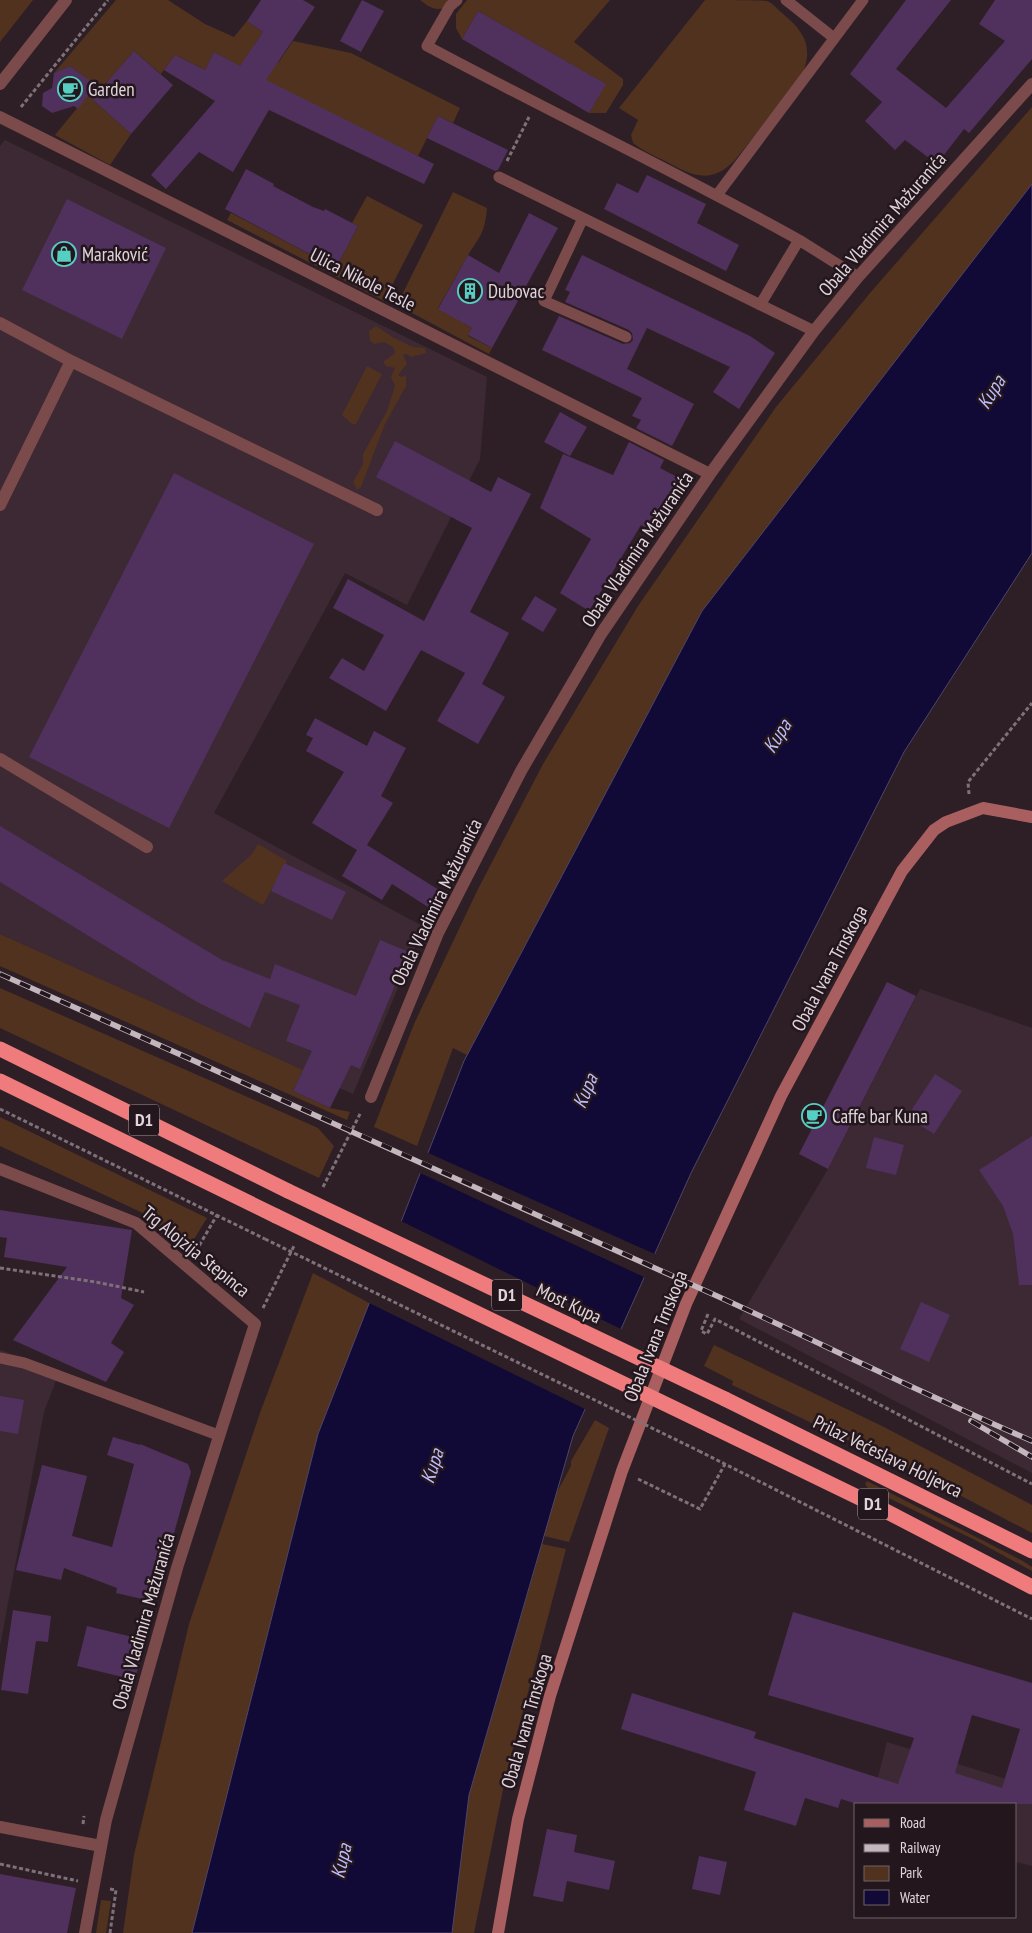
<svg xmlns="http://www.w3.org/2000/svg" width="1032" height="1933" font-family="'PT Sans Narrow',sans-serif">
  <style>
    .built { fill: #3d2933 }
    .green { fill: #50321f }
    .water { fill: #110936; stroke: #4f4667 }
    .pier { fill: #2e1f26 }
    .building { fill: #50305d; fill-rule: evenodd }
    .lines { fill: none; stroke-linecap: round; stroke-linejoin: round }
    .path { stroke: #7e7177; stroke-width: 3; stroke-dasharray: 4 2.5; stroke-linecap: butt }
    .lane { stroke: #7a4b4a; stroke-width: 11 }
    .street { stroke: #7a4b4a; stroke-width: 12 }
    .secondary { stroke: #a95f5f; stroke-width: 12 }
    .highway { stroke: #ef7b7c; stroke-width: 15 }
    .rail-casing { stroke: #c3b7bd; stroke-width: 5.5 }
    .rail { stroke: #24161d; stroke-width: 4; stroke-dasharray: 11; stroke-linecap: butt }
    .path-bridge { stroke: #7e7177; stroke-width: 3; stroke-dasharray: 4 2.5; stroke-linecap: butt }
    .highway-bridge { stroke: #ef7b7c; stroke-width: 15 }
    .labels { text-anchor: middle; stroke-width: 5; stroke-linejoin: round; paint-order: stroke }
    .shield { fill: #24161d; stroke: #a89ca1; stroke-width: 1 }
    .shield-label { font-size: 18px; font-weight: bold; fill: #e0d5da }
    .poi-label { font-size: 19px; fill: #e0d5da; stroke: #24161d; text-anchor: start }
    .street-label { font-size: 19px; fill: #e0d5da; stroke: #24161d }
    .water-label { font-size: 20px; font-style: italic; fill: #babcfc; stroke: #24161d }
  </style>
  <rect width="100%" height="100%" fill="#2e1f26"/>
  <!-- built -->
  <path class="built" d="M5,140L487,377L480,459L407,605L345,573L214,813L424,927L353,1094L0,934V146Z
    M920,989L1032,1028V1473L739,1319L828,1169Z
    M0,1350L60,1370L44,1412L0,1646Z
    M887,1742L1032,1787V1866L1016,1862V1804H871Z"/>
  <!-- green -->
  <path class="green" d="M0,0H33L0,42Z
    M116,0H168L205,24L234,37L247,21L263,32L253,47L278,63L293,41L351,53L460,108L453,123L438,116L418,156L287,93L214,52L205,70L175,55L161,74L134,51L92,99L131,134L110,165L55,135L92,90L84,84L85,77L70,66L54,73Z
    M420,0H449L444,8C434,11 428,6 420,0Z
    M467,0H610L574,42L623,79V85L606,113H589L605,84L478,11L462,39L456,28V14Z
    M705,0C716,0 760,0 767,1C773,3 778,10 782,13C806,33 814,48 801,78L735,160C710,186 691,175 663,160C652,155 642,150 633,143L631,135L638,120L619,108Z
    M1032,107V184L702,611L467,1055L453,1048L417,1146L374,1127L414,1024L477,891L543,764L638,606L776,407L870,293Z
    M453,192L487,208C485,234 479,237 467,257C457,274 448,291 438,308L472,328L468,336L492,348L489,354L397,305Z
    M367,196L423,225L384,301L227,220L231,213L336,268L358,226L352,223Z
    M376,326L394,338L413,347L425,348L426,353L411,357L407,354L403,355L407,364L398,375L402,377L406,375V386L385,424L361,487L357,490L353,482L363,464V454L387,411L395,386L391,377L395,368L386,366L383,362L395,353L393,347L384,342L374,344L370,341L369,331Z
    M367,366L382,374L356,424H352L342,415Z
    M258,844L287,861L263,905L222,881L252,854Z
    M0,934L303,1070L293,1091L330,1108L350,1112L347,1120L0,966Z
    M0,988L318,1128L334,1146L319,1178L0,1028Z
    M0,1117L207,1218L188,1249L146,1223L147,1215L0,1146Z
    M313,1273L371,1304L318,1434L192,1933H123L134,1855L189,1624L261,1410Z
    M714,1345L884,1427L1032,1505V1533L929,1479L732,1385L733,1381L704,1366Z
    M595,1420L609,1428L569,1542L544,1536L555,1496L571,1466V1461Z
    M867,1481L1023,1561L1032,1567V1571L975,1540L868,1488L865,1484Z
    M542,1544L566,1549L506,1775L474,1933H452L469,1795Z
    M101,1900L111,1901L106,1933H96Z"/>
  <!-- water -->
  <path class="water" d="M1032,184V553L904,752L691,1173L573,1436L469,1795L452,1933H192L318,1434L464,1061L702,611Z"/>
  <!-- pier -->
  <path class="pier" d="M426,1152L657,1255L646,1278L418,1172Z
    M399,1220L623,1330L587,1410L367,1302Z"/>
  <!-- building -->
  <path class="building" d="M261,0H303L315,7L266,80L434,164L424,184L269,110L233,172L199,152L166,189L151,175L215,101L164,70L175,55L205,70L214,52L240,66L263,32L247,21Z
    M362,0L384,11L361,52L340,41Z
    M906,0H951L896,69L946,108L1005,41L979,24L995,0H1032V59L969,133L964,129L937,164L905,140L895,150L865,121L882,102L850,74Z
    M478,11L606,84L589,113L462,39Z
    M134,51L173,85L131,134L92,99Z
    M70,66L96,85L78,109L74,106L52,113L42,106L43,93L52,88L54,73Z
    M438,116L508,150L498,170L495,171L427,138Z
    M246,169L274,184L273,186L313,207L324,211L325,209L358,226L336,268L225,209Z
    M647,175L706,204L697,223L739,245L726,271L604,209L617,183L638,193Z
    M67,199L166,248L122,339L22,290Z
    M529,213L558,228L492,348L468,335L472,328L438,309L468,255L499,273Z
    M582,255L750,336L775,353L739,409L713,392L730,367L647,328L627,369L694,404L672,446L636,428L641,420L632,416L642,398L542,350L559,316L623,344L630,343L633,340L632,333L629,330L565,302L570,292L565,290Z
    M560,412L587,427L570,456L544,442Z
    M395,441L491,492L498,477L531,494L470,612L509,633L482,684L505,697L478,744L437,721L465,673L421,650L386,711L329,678L342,658L364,671L384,635L333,608L348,579L424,621L472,528L376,477Z
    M629,442L664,460L660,468L679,478L666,504L669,506L654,532L641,525L589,611L560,593L591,539L540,508L563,454L613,475Z
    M174,473L314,544L169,828L29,757Z
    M535,596L557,609L543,632L521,619Z
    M315,718L367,746L374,731L406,748L381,796L393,803L367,845L439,890L428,907L392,884L382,900L342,876L357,850L312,823L344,772L306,751L313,738L306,735Z
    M0,826L222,960L270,979L275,964L356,996L380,940L409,952L360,1069L351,1065L330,1108L293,1091L312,1051L286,1041L300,1005L265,992L250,1028L197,1002L0,882Z
    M284,863L346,892L332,920L271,891Z
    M887,982L916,996L828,1169L799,1154Z
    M935,1074L962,1091L934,1134L907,1117Z
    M1032,1136V1285H1019L1013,1234L1003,1206L979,1170Z
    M874,1137L904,1145L896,1175L866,1168Z
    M0,1210L132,1230L121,1298L134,1305L111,1343L124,1352L106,1382L13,1340L67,1267L4,1257L7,1238L0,1237Z
    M921,1302L950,1315L929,1362L900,1349Z
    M0,1396L24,1400L18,1434L0,1431Z
    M113,1437L140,1445V1444L188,1464L191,1472L155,1602L116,1593L117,1588L64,1568L61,1580L16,1570L42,1465L87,1476L72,1536L112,1547L134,1464L107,1455Z
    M13,1610L51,1616L48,1642L36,1641L28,1694L1,1690Z
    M793,1612L1032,1683V1804H857L841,1799L838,1808L805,1798L796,1826L744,1810L756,1772L621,1729L632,1693L756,1732L754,1738L898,1784L914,1738L768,1695ZM972,1715L1020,1729L1002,1788L955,1773Z
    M87,1626L145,1640L135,1680L77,1666Z
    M547,1829L577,1835L574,1852L615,1861L609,1890L567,1881L563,1902L533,1896Z
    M699,1856L727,1862L720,1895L692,1889Z
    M0,1874L76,1888L67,1933H0Z"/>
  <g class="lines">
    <!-- path -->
    <path class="path" d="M21,107L108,0
      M507,161L529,117
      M969,794L968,782L1032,703
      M0,1109L265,1239
      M323,1187L361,1112
      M196,1251L217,1215
      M0,1268L96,1282L144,1292
      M263,1308L294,1246
      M708,1314L701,1331L707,1334L715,1319L1032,1484
      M699,1451L1032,1619
      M638,1479L700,1509L725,1464
      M83,1824L84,1816
      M0,1864L78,1881
      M110,1933L116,1890L110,1889"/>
    <!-- lane -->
    <path class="lane" d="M457,0L450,6L427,46C550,112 677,172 799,240
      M786,0L834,38
      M499,177L814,331
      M717,195L863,0
      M583,218L544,301L626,337
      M760,305L799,240L858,277
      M0,1358L24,1363L218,1435"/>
    <!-- street -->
    <path class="street" d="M0,84L66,0
      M0,117L710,474
      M0,323L71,361L377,510
      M0,505L71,361
      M0,759L147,847
      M371,1097L438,933L521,771L601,634L710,474L814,331L858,277L1032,84
      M0,1169L136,1223L255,1324L177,1568L106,1820L85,1933
      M0,1827L101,1846"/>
    <!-- secondary -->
    <path class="secondary" d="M498,1933L518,1819L550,1696L622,1471L686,1304L781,1096L902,871L934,830L946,822L983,808L1032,817"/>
    <!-- highway -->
    <path class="highway" d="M0,1049L288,1191
      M0,1081L276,1216
      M725,1399L1032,1551
      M711,1426L872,1504L1032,1587"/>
    <defs>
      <path id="rail" d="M0,974C239,1081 478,1187 717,1296C822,1344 926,1395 1032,1441
        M971,1421L1032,1457"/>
    </defs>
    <!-- rail casing -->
    <use href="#rail" class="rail-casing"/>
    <!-- rail -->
    <use href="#rail" class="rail"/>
    <!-- path-bridge -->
    <path class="path-bridge" d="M265,1239L699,1451"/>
    <!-- highway-bridge -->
    <path class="highway-bridge" d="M288,1191L725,1399
      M276,1216L711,1426"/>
  </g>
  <!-- icons -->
  <defs>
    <symbol id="cafe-ring" viewBox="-11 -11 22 22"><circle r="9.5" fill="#24161d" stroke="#57cec2" stroke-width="1.5"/><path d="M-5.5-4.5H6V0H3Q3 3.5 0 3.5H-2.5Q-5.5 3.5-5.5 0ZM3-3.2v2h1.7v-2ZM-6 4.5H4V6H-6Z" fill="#57cec2"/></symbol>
    <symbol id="shop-ring" viewBox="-11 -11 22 22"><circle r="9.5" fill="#24161d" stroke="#57cec2" stroke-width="1.5"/><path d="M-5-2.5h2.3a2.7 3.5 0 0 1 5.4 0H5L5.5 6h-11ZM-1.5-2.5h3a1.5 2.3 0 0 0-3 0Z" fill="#57cec2"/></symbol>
    <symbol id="building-ring" viewBox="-11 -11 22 22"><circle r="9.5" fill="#24161d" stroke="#57cec2" stroke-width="1.5"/><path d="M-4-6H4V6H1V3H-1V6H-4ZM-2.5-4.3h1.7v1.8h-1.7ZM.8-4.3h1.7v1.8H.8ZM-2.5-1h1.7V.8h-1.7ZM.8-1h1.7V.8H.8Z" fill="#57cec2"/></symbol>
  </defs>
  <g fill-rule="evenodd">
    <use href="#cafe-ring" x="56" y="75" width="28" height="28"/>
    <use href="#shop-ring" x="50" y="240" width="28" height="28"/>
    <use href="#building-ring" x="456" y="277" width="28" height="28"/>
    <use href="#cafe-ring" x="800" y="1102" width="28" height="28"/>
  </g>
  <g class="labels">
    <!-- shield labels -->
    <g class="shield">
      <rect x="129" y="1104.5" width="30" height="31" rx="4"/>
      <rect x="492" y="1279.5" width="30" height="31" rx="4"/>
      <rect x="858" y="1488.5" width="30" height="31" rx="4"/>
    </g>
    <g class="shield-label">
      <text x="144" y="1126">D1</text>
      <text x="507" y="1301">D1</text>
      <text x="873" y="1510">D1</text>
    </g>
    <!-- poi labels -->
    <g class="poi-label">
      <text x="88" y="96">Garden</text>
      <text x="82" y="261">Maraković</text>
      <text x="488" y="298">Dubovac</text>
      <text x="832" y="1123">Caffe bar Kuna</text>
    </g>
    <!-- street labels -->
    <g class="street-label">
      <text transform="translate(882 224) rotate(-49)" y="7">Obala Vladimira Mažuranića</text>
      <text transform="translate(363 279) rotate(27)" y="7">Ulica Nikole Tesle</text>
      <text transform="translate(637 549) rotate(-56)" y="7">Obala Vladimira Mažuranića</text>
      <text transform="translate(436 902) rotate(-64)" y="7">Obala Vladimira Mažuranića</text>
      <text transform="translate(829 968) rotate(-62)" y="7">Obala Ivana Trnskoga</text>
      <text transform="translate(196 1251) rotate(39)" y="7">Trg Alojzija Stepinca</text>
      <text transform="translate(569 1303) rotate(25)" y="7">Most Kupa</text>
      <text transform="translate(655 1336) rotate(-68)" y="7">Obala Ivana Trnskoga</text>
      <text transform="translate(888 1456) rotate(26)" y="7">Prilaz Većeslava Holjevca</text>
      <text transform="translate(143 1621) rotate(-74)" y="7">Obala Vladimira Mažuranića</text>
      <text transform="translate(526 1721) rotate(-74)" y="7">Obala Ivana Trnskoga</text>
    </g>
    <!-- water labels -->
    <g class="water-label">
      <text transform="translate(991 392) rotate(-58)" y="7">Kupa</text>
      <text transform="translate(777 736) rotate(-58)" y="7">Kupa</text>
      <text transform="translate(585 1091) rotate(-67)" y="7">Kupa</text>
      <text transform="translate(432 1466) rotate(-72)" y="7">Kupa</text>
      <text transform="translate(341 1861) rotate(-77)" y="7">Kupa</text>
    </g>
  </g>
  <!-- legend -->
  <rect x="854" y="1803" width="162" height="115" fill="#24161d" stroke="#6f6269"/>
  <rect x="864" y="1819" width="25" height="8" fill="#a95f5f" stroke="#6f6269"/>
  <text x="900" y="1828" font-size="15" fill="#e0d5da">Road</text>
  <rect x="864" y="1844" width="25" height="8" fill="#c3b7bd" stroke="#6f6269"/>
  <text x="900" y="1853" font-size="15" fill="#e0d5da">Railway</text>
  <rect x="864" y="1866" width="25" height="15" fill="#50321f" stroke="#6f6269"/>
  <text x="900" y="1878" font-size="15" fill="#e0d5da">Park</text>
  <rect x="864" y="1890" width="25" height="15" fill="#110936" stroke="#6f6269"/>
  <text x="900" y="1903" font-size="15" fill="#e0d5da">Water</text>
</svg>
